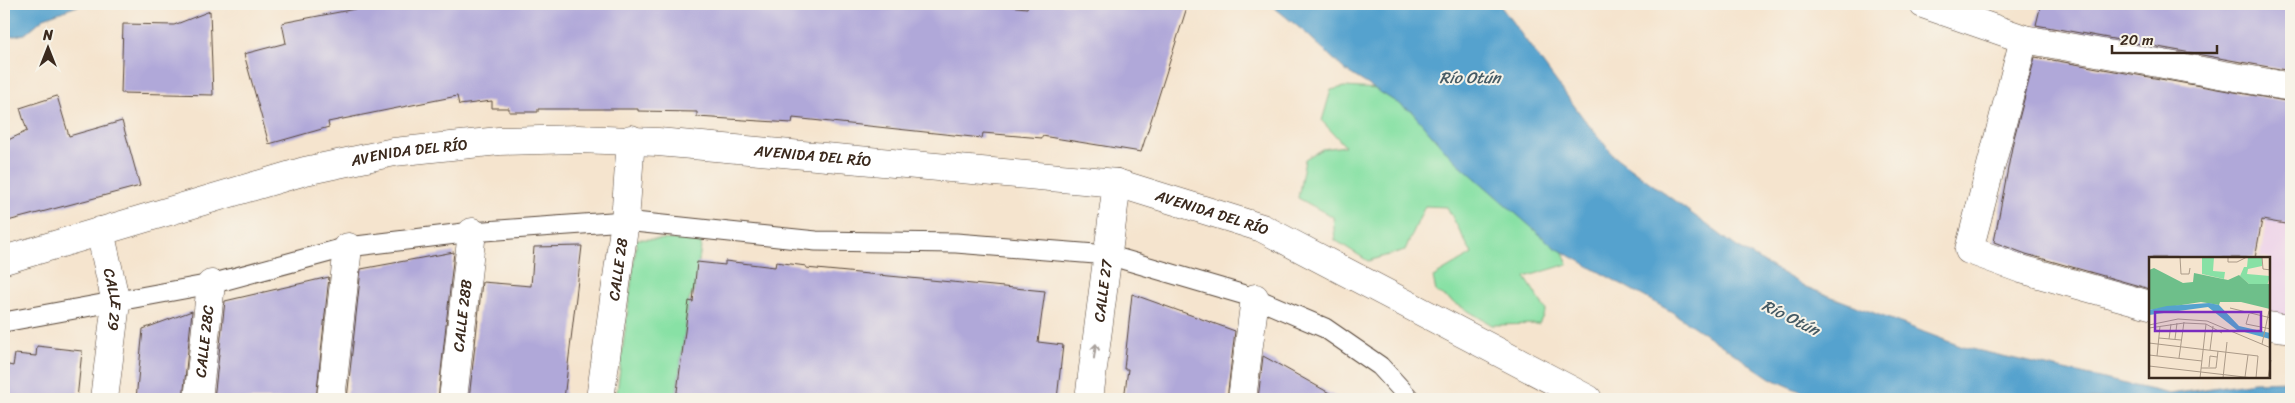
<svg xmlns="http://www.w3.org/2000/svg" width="2295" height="403" font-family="Sriracha,sans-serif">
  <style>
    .built { fill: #edd1e9 }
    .green { fill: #88e1a5; stroke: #628662 }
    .water { fill: #55a2ce; stroke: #486676 }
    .building { fill: #b0a8d9 }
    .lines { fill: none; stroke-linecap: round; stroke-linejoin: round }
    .service-casing { stroke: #574638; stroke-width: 21 }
    .minor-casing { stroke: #574638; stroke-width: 29 }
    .secondary-casing { stroke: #574638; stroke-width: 29 }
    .service { stroke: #fff; stroke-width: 19 }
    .minor { stroke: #fff; stroke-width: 28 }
    .secondary { stroke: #fff; stroke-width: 28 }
    .oneway { stroke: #a79f9a }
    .labels { text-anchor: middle; stroke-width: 4; stroke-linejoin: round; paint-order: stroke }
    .street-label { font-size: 15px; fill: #3b2a1e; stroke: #f7f3e8 }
    .water-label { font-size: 16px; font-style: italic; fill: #455a64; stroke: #f7f3e8 }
    .inset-road { fill: none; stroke: #ab9a88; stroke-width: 1 }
    .view { fill: #7b2cbf; fill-opacity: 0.15; stroke: #7b2cbf; stroke-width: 2.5 }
    .inset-edge { fill: none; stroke: #3b2a1e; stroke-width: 2.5 }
  </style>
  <rect width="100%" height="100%" fill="#f7f3e8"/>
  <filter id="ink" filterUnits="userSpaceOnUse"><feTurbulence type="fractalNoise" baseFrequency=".02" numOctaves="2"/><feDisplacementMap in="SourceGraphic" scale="10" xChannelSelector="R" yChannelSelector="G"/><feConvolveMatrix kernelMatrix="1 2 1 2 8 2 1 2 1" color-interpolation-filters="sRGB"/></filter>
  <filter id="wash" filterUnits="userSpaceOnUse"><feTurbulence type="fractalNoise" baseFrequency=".0096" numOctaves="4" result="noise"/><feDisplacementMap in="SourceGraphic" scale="20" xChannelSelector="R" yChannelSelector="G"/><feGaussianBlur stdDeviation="1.12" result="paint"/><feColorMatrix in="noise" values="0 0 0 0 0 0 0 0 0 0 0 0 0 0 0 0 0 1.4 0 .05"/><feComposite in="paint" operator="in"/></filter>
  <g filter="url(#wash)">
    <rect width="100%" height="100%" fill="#f5e4ce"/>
    <!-- built -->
    <path class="built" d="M2285,106L2291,107V317L2269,314V258H2260Z"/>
    <!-- green -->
    <path class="green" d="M1344,87L1395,90L1562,250L1568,264L1525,277L1546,310L1539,324L1492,325L1436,292L1433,277L1472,254L1447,207L1425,206L1405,250L1368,261L1335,240L1333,217L1298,198L1305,159L1322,149L1345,146L1322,121L1331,90Z
      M637,239L702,240L695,287L689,301L676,399H616Z"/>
    <!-- water -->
    <path class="water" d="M4,4H83L44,18L25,34L4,38Z
      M1270,4H1499L1584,119L1614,156L1737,247L1806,287L1963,347L2170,394L2254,382L2291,381V399H1818L1770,378L1672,312L1554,247L1450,156L1412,112L1346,71L1307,34Z"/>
    <g id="blocks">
      <!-- building -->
      <path class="building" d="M354,4H987L1027,8L1028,4H1188L1141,152L1042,136V138L983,133L982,138L793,118L792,123L697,117V112L638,111V109H538V112H509V108H492V101L459,105L457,96L328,122L329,127L269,144L244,54L286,43L282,23L355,9Z
        M2041,4H2291V71L2036,25Z
        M210,11L213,95L121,93L123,24L174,25Z
        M2035,57L2291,102V225L2262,220L2255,258H2150V289L2026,254L1994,242L2013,142Z
        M57,96L69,136L122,121L140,186L4,222V142L27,131L20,108Z
        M582,246L564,399H469L482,282L531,286L534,247Z
        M454,252L438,399H347L361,269Z
        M725,261L775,267L776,262L806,266V268L1045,291L1038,342L1063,345L1057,399H676L689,301L693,302L697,262L725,265Z
        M329,277L316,399H214L225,301Z
        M1132,294L1235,331L1227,399H1124L1128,369H1124Z
        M192,311L183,399H136L143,329Z
        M37,346L82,351L77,399H4V364L13,366L15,354L36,356Z
        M1263,356L1285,368L1340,399H1258Z"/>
    </g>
  </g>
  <g filter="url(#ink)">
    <use href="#blocks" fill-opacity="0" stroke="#574638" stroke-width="1"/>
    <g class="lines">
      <defs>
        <path id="service" d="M4,322L211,284L348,247L472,232L625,221L816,241L956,243L1108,255L1255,298L1325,328L1380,366L1410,399"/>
        <g id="minor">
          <path d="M1923,4L2024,39L2291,87"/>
          <path d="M2024,39L1969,250L2021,269L2150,305"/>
          <path id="s1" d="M100,231L116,303L104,399"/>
          <path d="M2269,326L2291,329"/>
          <path id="s2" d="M198,399L211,284"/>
          <path d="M331,399L348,247"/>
          <path id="s3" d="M453,399L472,232"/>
          <path id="s4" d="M600,399L625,221L631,139"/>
          <path id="s5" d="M1089,399L1117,183"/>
          <path d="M1242,399L1255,298"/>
        </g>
        <g id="secondary">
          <path id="s6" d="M4,260L305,171L394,152L499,141L578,139L658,142L1117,183L1262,228L1588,399"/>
        </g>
      </defs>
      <!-- service casing -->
      <use href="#service" class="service-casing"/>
      <!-- minor casing -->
      <use href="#minor" class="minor-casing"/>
      <!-- secondary casing -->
      <use href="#secondary" class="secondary-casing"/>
      <!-- service -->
      <use href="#service" class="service"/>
      <!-- minor -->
      <use href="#minor" class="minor"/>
      <!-- secondary -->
      <use href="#secondary" class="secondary"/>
    </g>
    <!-- one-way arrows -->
    <defs><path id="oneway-shaft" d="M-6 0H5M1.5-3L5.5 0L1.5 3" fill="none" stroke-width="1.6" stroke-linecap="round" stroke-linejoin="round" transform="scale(1.25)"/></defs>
    <use class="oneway" href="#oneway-shaft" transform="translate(1095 351) rotate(-82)"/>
  </g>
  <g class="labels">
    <!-- street labels -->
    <g class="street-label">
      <text dy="5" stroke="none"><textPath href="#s6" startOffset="420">AVENIDA DEL RÍO</textPath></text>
      <text dy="5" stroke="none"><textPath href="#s6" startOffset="825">AVENIDA DEL RÍO</textPath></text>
      <text dy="5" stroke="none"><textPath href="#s6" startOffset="1230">AVENIDA DEL RÍO</textPath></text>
      <text dy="5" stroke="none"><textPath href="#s4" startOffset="131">CALLE 28</textPath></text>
      <text dy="5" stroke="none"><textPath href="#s5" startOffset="109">CALLE 27</textPath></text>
      <text dy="5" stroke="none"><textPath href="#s1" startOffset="70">CALLE 29</textPath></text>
      <text dy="5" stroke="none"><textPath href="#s3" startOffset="84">CALLE 28B</textPath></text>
      <text dy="5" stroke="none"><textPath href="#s2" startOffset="58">CALLE 28C</textPath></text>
    </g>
    <!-- water labels -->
    <g class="water-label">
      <text x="1470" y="83">Río Otún</text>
      <text transform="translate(1791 317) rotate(26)" y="6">Río Otún</text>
    </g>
  </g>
  <!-- overview -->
  <g transform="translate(2149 257)">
    <rect width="121" height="121" fill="#f5e4ce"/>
    <path d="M53,0H65L64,14L76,15L75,22L53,17ZM99,0H113V9L99,12L98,17L121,19L118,29L100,27L91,19L95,10H98Z" fill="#88e1a5"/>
    <path d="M5,11L34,26L44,25L45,16L79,23L90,18L100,27H121V52L92,45H71L70,48L52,45L0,53V13Z" fill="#6ebf8a"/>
    <path d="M60,46L70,48L90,69L121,76V82L88,73L59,50L0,58V53L18,49Z" fill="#55a2ce"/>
    <path class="inset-road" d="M31,0L32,17H40L41,11M79,0V5H88L98,0M113,0L114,12L122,13M81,51L122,61M100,57L97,67L122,72M0,68L29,62L58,64L122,91M0,71L35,66L57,67L73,76M10,81L32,83M20,82L22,67M26,82L28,66M0,86L109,99L107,121M113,87L120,54M61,93L64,69M0,98L53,104M8,99L11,69M30,101L35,65M0,109L104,121M60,110L61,99L68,100M52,111H67L69,94M96,120L99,98M51,121L57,67M74,121L78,85M119,121L122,103"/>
    <path class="view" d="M6,55H112V74H6Z"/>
    <rect width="121" height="121" class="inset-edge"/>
  </g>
  <!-- margin -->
  <rect width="2295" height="403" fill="none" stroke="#f7f3e8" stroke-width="20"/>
  <!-- north arrow -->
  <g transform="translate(48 48)" stroke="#f7f3e8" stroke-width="4" paint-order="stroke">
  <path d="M0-4L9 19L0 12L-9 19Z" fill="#3b2a1e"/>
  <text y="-8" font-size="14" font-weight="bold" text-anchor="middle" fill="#3b2a1e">N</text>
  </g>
  <!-- scale -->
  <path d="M2112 45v8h105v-8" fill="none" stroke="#3b2a1e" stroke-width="2.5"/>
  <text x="2120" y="45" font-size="15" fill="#3b2a1e" stroke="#f7f3e8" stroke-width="4" paint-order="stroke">20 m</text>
</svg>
